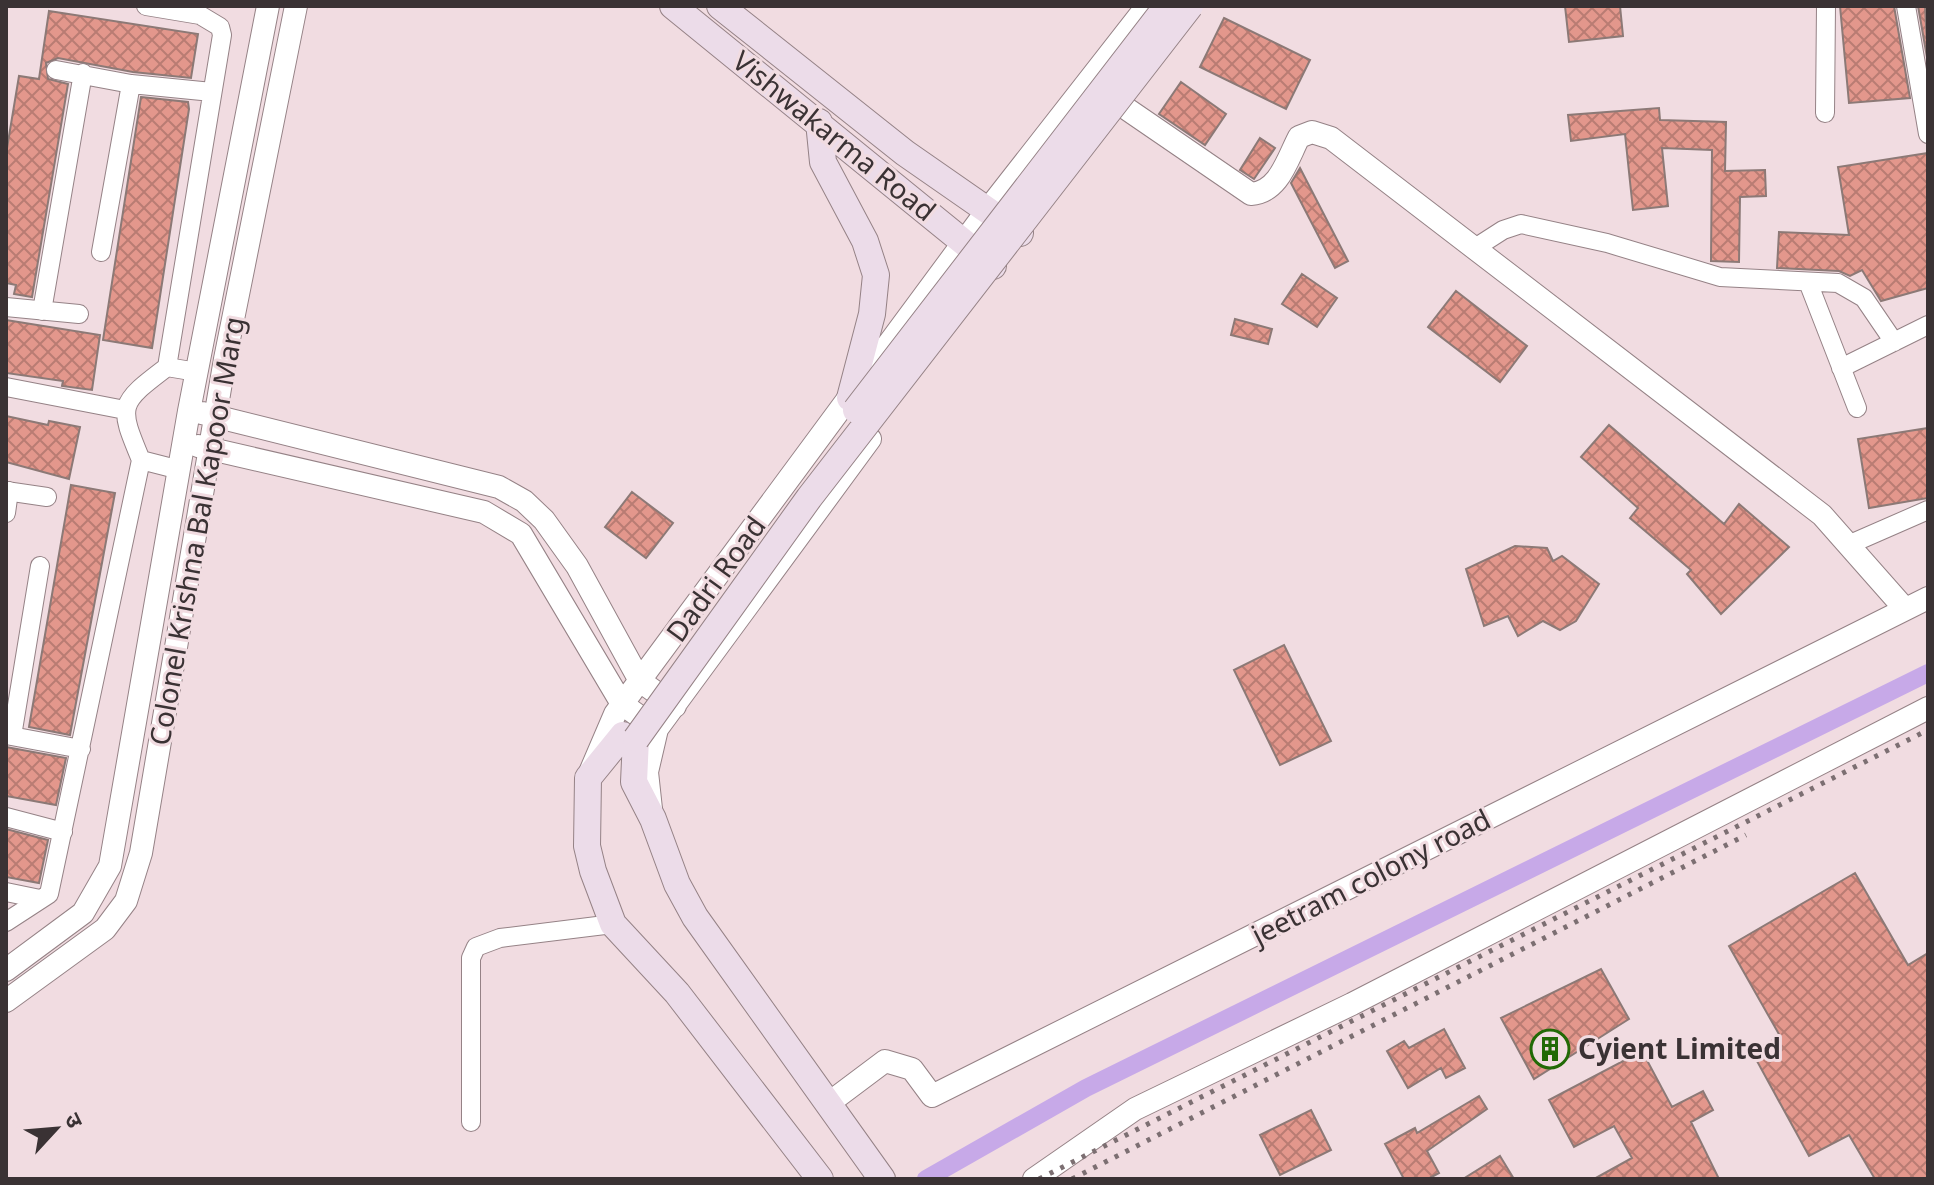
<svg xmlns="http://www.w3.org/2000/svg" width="1934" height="1185" font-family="'Noto Sans','Noto Sans Devanagari',sans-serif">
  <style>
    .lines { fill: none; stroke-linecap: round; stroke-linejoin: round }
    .canal { stroke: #c7a9e8; stroke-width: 18 }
    .building { fill: url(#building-cross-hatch); stroke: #8c7976; stroke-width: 2 }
    .minor-casing { stroke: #958286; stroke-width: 20 }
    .tertiary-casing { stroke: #958286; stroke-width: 24 }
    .secondary-casing { stroke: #958286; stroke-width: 28 }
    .minor { stroke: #fff; stroke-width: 18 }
    .tertiary { stroke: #fff; stroke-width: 22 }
    .secondary { stroke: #ecdce9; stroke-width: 26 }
    .rail { stroke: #7c6f72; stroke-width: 5; stroke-dasharray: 4 8; stroke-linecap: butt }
    .secondary-bridge-casing { stroke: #958286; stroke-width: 28; stroke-linecap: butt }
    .secondary-bridge { stroke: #ecdce9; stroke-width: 26 }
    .labels { text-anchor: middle; stroke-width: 6; stroke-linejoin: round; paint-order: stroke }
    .street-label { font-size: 28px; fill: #3a3234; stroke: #f1dce1 }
    .poi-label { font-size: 28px; font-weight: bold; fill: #3a3234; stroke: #f1dce1; text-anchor: start }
  </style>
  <defs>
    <pattern id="building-cross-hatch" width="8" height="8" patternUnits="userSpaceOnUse" patternTransform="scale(2)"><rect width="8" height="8" fill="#e3978c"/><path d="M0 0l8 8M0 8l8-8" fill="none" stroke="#b97c73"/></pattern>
  </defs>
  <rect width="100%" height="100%" fill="#f1dce1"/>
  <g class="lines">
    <!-- canal -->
    <path class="canal" d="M926,1179L1086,1088L1928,673"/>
  </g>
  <!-- building -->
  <path class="building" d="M1565,6H1620L1623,36L1569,42Z
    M1840,6H1894L1910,98L1849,103Z
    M1918,6H1925L1928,63Z
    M49,11L198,34L191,78L133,72L58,58L46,63L48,79L68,84L32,297L14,294L16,285L6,283V154L19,76L39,79Z
    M1224,18L1310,60L1286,109L1200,67Z
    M1181,82L1226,114L1205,145L1159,114Z
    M141,97L188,102L189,109L152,348L103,340Z
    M1659,108L1660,120L1726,122L1725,171L1765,170L1766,196L1740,197L1739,262L1711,261L1712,150L1662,148L1668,206L1633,210L1625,134L1571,141L1568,115Z
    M1260,138L1275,148L1254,179L1240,170Z
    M1928,153V288L1881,301L1862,270L1850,276L1839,271L1777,268L1779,232L1849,235L1838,167Z
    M1300,168L1348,261L1335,268L1291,183Z
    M1302,274L1337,298L1317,327L1282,304Z
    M1456,291L1527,346L1500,382L1428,327Z
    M1235,319L1272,329L1268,344L1231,335Z
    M6,320L100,335L92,390L62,386L63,381L6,373Z
    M6,416L48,425L49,421L80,427L69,479L6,462Z
    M1609,425L1724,524L1739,504L1789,547L1721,614L1687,574L1691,570L1630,518L1638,508L1581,457Z
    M1928,428V498L1869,508L1858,439Z
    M71,485L115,493L70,735L29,727Z
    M632,492L673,523L646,558L605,527Z
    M1515,546L1547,548L1553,561L1562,556L1599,584L1576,621L1560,630L1543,621L1518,636L1508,616L1484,626L1466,569Z
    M1284,645L1331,741L1280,765L1234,670Z
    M6,747L66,758L56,805L6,796Z
    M6,829L48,840L39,883L6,877Z
    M1855,873L1908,965L1928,953V1179H1875L1849,1135L1809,1156L1752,1052L1780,1036L1729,946Z
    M1601,969L1629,1019L1534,1079L1501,1018Z
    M1444,1029L1465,1068L1446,1078L1441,1068L1408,1088L1387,1051L1404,1041L1409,1048Z
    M1642,1051L1672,1107L1703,1091L1713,1110L1691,1122L1719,1179H1594L1632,1158L1614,1126L1574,1147L1549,1100Z
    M1479,1096L1487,1109L1427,1151L1439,1173L1428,1179H1404L1385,1144L1415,1128L1417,1133Z
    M1311,1110L1331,1150L1280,1175L1260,1135Z
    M1500,1156L1514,1179H1463Z"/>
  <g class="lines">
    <defs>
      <path id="minor" d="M146,6L200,15L220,27L222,35L167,367
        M1906,6L1928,134
        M56,70L131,84L212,92
        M1825,113L1826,6
        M1475,248L1503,230L1521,224L1607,243L1720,277L1838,283L1864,298L1894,342
        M101,252L131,84
        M1808,282L1857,408
        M6,307L79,314
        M42,311L83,73
        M1841,368L1928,325
        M6,387L125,410
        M141,460L180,470
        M6,491L47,497
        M6,513L9,491
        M1848,545L1928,510
        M6,735L81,749
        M12,736L40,566
        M6,817L63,832
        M6,892L40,899
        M6,922L49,894L141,460C118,405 118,404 167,367L197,372
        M471,1122V958L476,947L500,938L613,924"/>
      <path id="tertiary" d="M1124,107L1251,194C1279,192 1287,160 1299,137L1312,132L1331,138L1822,515L1905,609
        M202,413L499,487L524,501L544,520L577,566L640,681L675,706
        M198,446L484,512L521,534L622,704L657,729
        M591,770L615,714L986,212L1147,6
        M651,809L647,772L657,729L870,439
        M6,970L83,913L110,866L189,411L268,6
        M6,1001L105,929L126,901L141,853L225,359L296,6
        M829,1103L885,1061L912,1069L932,1096L1928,598
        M1034,1179L1135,1109L1352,1004L1928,708"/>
      <path id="secondary" d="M673,6L993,266
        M720,6L905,153L1020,233
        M819,122L823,162L865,241L876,275L872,314L850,398
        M623,735L588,778L587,846L593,871L613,924L677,993L820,1179
        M636,739L634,782L653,819L677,884L695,917L882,1179"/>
    </defs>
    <!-- minor casing -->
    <use href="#minor" class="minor-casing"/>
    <!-- tertiary casing -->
    <use href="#tertiary" class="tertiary-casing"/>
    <!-- secondary casing -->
    <use href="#secondary" class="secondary-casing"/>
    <!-- minor -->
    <use href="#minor" class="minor"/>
    <!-- tertiary -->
    <use href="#tertiary" class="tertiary"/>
    <!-- secondary -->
    <use href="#secondary" class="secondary"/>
    <!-- rail -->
    <path class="rail" d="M1039,1179L1928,730
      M1072,1179L1746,835"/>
    <defs>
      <path id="secondary-bridge" d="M856,410L1167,6
        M636,739L809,498L1190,6"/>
    </defs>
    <!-- secondary-bridge casing -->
    <use href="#secondary-bridge" class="secondary-bridge-casing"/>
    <!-- secondary-bridge -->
    <use href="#secondary-bridge" class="secondary-bridge"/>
  </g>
  <!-- icons -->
  <defs>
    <symbol id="building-ring" viewBox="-11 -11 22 22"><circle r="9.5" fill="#f1dce1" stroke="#226a06" stroke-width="1.5"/><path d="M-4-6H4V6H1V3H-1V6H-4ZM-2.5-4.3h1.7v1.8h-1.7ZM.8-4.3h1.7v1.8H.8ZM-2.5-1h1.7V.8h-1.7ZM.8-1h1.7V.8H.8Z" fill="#226a06"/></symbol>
  </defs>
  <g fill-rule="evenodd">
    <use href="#building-ring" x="1528" y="1027" width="44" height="44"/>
  </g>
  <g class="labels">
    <!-- street labels -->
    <g class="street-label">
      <text transform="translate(834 136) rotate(39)" y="10">Vishwakarma Road</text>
      <text transform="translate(197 531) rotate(-80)" y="10">Colonel Krishna Bal Kapoor Marg</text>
      <text transform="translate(716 579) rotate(-54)" y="10">Dadri Road</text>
      <text transform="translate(1371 877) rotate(-27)" y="10">jeetram colony road</text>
    </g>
    <!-- poi labels -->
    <g class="poi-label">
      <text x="1578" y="1059">Cyient Limited</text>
    </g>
  </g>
  <!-- border -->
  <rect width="1934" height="1185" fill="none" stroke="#3a3234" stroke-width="16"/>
  <!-- north arrow -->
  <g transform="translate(56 1129) rotate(64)" stroke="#f1dce1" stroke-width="6" paint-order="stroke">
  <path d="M0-6L14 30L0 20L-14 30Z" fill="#3a3234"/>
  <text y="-12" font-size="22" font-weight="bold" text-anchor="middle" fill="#3a3234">उ</text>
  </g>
</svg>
